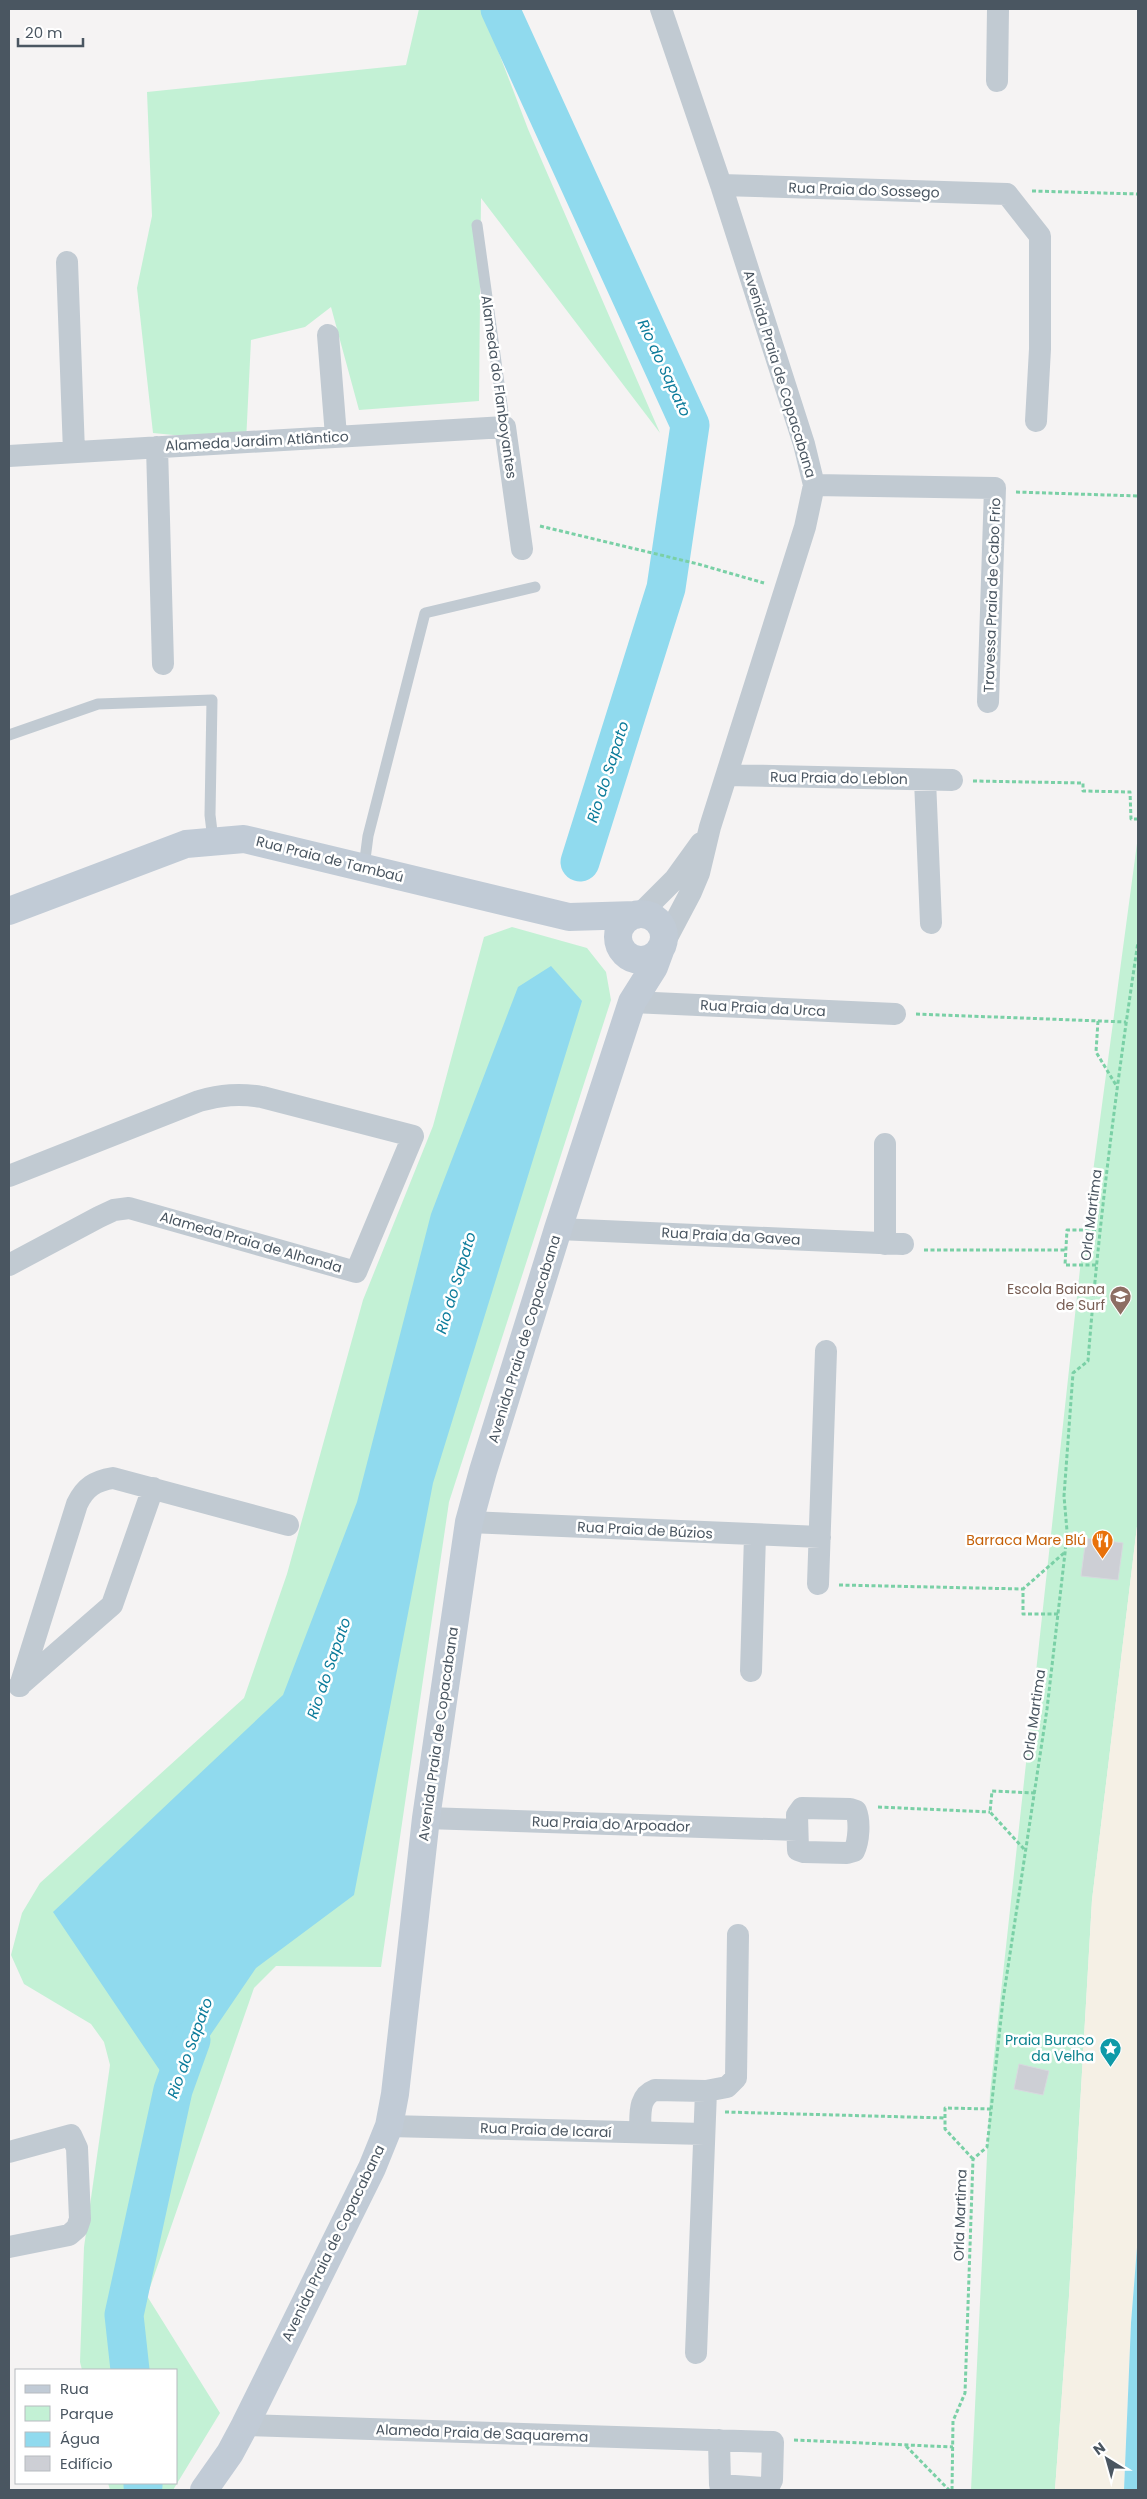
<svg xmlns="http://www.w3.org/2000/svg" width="1147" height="2499" font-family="Poppins,sans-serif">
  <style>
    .green { fill: #c3f1d5 }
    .sand { fill: #f5f0e5 }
    .water { fill: #90daee }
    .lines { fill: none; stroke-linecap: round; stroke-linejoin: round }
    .river { stroke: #90daee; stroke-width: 39 }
    .building { fill: #cdcfd5; stroke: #d7d9de }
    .path { stroke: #7ad0a6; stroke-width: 3; stroke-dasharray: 4 2.5; stroke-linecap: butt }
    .lane { stroke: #c1cad2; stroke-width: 11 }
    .street { stroke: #c1cad2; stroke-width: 22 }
    .secondary { stroke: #c1cbd6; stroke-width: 28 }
    .labels { text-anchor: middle; stroke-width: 5; stroke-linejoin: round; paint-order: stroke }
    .street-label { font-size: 14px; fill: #4a5661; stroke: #fff }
    .education-label { font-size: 14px; fill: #785e54; stroke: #fff; text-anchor: end }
    .food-label { font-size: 14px; fill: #c56008; stroke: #fff; text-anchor: end }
    .culture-label { font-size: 14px; fill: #0d838f; stroke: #fff; text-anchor: end }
    .water-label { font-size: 15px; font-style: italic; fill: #0c7c9b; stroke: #fff }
  </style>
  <rect width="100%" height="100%" fill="#f5f3f3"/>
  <!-- green -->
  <path class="green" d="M419,9H482L528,129L660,433L481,198L479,401L359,410L331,307L305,327L251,340L246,442L153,433L137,288L152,216L147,92L406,65Z
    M1138,836V1518L1092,1900L1069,2296L1055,2490H971L990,2093L1080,1269Z
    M512,927L587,948L606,972L611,1000L449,1502L381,1967L276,1966L254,1988L147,2296L220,2413L173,2490H110L108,2483H176V2370H82L80,2362L84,2247L110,2065L104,2042L91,2024L24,1984L11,1955L22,1913L40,1883L244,1698L287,1574L363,1300L433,1126L484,937Z"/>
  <!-- sand -->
  <path class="sand" d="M1138,1518V2235L1131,2323L1124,2490H1055L1069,2296L1092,1900Z"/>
  <!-- water -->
  <path class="water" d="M551,966L582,1001L433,1483L354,1895L256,1968L173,2090L53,1912L283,1695L357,1502L431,1214L518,987Z
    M1138,2235V2490H1124L1131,2323Z"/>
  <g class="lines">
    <!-- river -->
    <path class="river" d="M500,9L690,425L666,588L580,862
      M130,2370L124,2315L173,2090L191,2040
      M143,2483V2486"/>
  </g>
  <!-- building -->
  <path class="building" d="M1086,1538L1123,1543L1118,1580L1081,1576Z
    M1019,2064L1049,2071L1043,2095L1014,2089Z"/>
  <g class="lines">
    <!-- path -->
    <path class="path" d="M1032,191L1138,194
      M1016,492L1138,496
      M540,526L698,564L764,583
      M973,781L1083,783V791L1130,792L1131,819H1138
      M916,1014L1126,1022
      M1098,1021L1096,1052L1116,1085
      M924,1250H1066
      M1096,1265H1065L1067,1230H1100
      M839,1585L1023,1589
      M1058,1614H1023V1589L1064,1553
      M878,1807L990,1812
      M1024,1849L990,1812L992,1791L1035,1793
      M725,2112L945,2118
      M973,2159L945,2129V2108L991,2109
      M794,2440L953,2447
      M906,2446L949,2490
      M952,2490L953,2421L965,2393L973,2159L987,2147L1003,2000L1047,1709L1065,1553L1067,1531L1064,1496L1073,1373L1088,1361C1099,1221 1117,1081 1138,942"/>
    <!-- lane -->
    <path class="lane" d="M477,225L505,427
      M9,735L98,704L212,700L210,815L213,840
      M364,867L368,836L425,613L535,587"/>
    <!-- street -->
    <path class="street" d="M661,9L721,185L804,444L814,485L805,527L710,827L699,873L691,892L663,945
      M997,81L998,9
      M721,185L1007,194L1040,236V349L1036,421
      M67,262L74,452
      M328,335L336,436
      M157,447L163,664
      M9,456L505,427L522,549
      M814,485L995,488L988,702
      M727,775L952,780
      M925,780L931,923
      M640,914L675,879L701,843
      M632,1002L895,1014
      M9,1176L199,1101C221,1095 239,1093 262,1097L413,1136L356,1272L129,1208L114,1210L99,1217L9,1265
      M558,1229L903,1244
      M885,1244V1144
      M469,1522L820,1537
      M818,1584L826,1351
      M751,1671L755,1535
      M19,1686L112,1605L153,1488
      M20,1686L77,1504C85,1487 95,1481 113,1478L288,1525
      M802,1808L850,1809L856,1811C860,1821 859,1841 854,1851L847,1853L804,1852L798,1850L797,1815Z
      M426,1818L797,1830
      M706,2091L727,2087L736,2078L738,1935
      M389,2126L704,2134
      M640,2132C641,2116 637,2097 655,2090L706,2091L696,2353
      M9,2152L71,2135L77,2148L80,2219L77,2228L69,2235L9,2247
      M245,2425L773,2442L772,2480L769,2486L763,2488L720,2485L719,2440"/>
    <!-- secondary -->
    <path class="secondary" d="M9,911L186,844L244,839L569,917L636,915
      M618 937a23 23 0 1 1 46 0a23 23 0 1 1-46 0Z
      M204,2490L230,2453L245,2425L372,2168L389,2126L395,2094L426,1818L469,1522L483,1471L558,1229L632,1002L654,967L661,948"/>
  </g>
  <!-- icons -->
  <defs>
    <symbol id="school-pin" viewBox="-11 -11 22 30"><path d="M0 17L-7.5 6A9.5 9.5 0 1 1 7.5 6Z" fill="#8d6e63" stroke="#fff"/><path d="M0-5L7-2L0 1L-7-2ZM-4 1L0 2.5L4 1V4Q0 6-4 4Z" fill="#fff"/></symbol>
    <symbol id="restaurant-pin" viewBox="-11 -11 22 30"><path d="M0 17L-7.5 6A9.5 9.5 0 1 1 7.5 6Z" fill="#e8710a" stroke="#fff"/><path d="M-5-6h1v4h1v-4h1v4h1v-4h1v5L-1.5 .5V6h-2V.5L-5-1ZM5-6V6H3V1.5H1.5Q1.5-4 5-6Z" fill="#fff"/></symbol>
    <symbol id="sight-pin" viewBox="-11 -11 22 30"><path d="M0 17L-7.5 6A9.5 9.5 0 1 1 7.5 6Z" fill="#0f9aa8" stroke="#fff"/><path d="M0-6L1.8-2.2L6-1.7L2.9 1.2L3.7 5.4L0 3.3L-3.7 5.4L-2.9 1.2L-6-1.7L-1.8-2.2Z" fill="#fff"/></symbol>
  </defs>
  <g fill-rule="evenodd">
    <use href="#school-pin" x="1108" y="1284" width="25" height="34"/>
    <use href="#restaurant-pin" x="1090" y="1528" width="25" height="34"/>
    <use href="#sight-pin" x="1098" y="2036" width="25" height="34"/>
  </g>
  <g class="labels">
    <!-- street labels -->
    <g class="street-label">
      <text transform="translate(864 190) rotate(2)" y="5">Rua Praia do Sossego</text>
      <text transform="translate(780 374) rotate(73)" y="5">Avenida Praia de Copacabana</text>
      <text transform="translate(499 387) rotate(82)" y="5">Alameda do Flanboyantes</text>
      <text transform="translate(257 441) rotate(-3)" y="5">Alameda Jardim Atlântico</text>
      <text transform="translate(992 595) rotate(-88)" y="5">Travessa Praia de Cabo Frio</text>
      <text transform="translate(839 778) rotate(1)" y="5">Rua Praia do Leblon</text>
      <text transform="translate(330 859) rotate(14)" y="5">Rua Praia de Tambaú</text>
      <text transform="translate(763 1008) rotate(3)" y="5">Rua Praia da Urca</text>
      <text transform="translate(1091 1215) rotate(-83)" y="5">Orla Martima</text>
      <text transform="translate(731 1236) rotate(3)" y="5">Rua Praia da Gavea</text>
      <text transform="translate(251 1242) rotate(16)" y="5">Alameda Praia de Alhanda</text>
      <text transform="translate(524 1339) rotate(-73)" y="5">Avenida Praia de Copacabana</text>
      <text transform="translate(645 1530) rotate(3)" y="5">Rua Praia de Búzios</text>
      <text transform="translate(1034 1715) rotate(-82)" y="5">Orla Martima</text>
      <text transform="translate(438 1734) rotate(-82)" y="5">Avenida Praia de Copacabana</text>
      <text transform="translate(611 1824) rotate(2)" y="5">Rua Praia do Arpoador</text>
      <text transform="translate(546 2130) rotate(2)" y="5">Rua Praia de Icaraí</text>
      <text transform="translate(960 2215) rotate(-88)" y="5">Orla Martima</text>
      <text transform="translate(333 2243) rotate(-64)" y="5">Avenida Praia de Copacabana</text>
      <text transform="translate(482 2433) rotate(2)" y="5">Alameda Praia de Saquarema</text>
    </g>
    <!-- education labels -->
    <g class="education-label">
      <text x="1105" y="1294">Escola Baiana<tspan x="1105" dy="16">de Surf</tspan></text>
    </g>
    <!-- food labels -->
    <g class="food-label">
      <text x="1086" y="1545">Barraca Mare Blú</text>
    </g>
    <!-- culture labels -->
    <g class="culture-label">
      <text x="1094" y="2045">Praia Buraco<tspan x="1094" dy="16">da Velha</tspan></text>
    </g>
    <!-- water labels -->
    <g class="water-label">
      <text transform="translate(664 368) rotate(65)" y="5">Rio do Sapato</text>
      <text transform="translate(608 772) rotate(-72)" y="5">Rio do Sapato</text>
      <text transform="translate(456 1283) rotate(-73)" y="5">Rio do Sapato</text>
      <text transform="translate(329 1668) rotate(-71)" y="5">Rio do Sapato</text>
      <text transform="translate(190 2048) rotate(-70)" y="5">Rio do Sapato</text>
    </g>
  </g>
  <!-- border -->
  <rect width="1147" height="2499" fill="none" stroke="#4a5661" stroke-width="20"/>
  <!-- legend -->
  <rect x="15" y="2369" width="162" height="115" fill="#ffffff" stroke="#b7bbc0"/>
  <rect x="25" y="2385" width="25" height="8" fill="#c1cbd6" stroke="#b7bbc0"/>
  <text x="60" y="2394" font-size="15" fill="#4a5661">Rua</text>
  <rect x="25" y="2406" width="25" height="15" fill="#c3f1d5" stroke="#b7bbc0"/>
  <text x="60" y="2419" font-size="15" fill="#4a5661">Parque</text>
  <rect x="25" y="2432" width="25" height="15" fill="#90daee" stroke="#b7bbc0"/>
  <text x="60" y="2444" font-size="15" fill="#4a5661">Água</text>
  <rect x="25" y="2456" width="25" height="15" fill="#cdcfd5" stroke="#b7bbc0"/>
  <text x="60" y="2469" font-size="15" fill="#4a5661">Edifício</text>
  <!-- north arrow -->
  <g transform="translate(1107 2459) rotate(323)" stroke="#ffffff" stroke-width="4" paint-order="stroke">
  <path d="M0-4L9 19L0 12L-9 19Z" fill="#4a5661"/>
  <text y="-8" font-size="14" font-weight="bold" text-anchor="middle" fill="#4a5661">N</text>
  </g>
  <!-- scale -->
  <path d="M18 38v8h65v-8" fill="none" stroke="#4a5661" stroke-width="2.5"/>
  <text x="25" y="38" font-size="15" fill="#4a5661" stroke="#ffffff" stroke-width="4" paint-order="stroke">20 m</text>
</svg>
